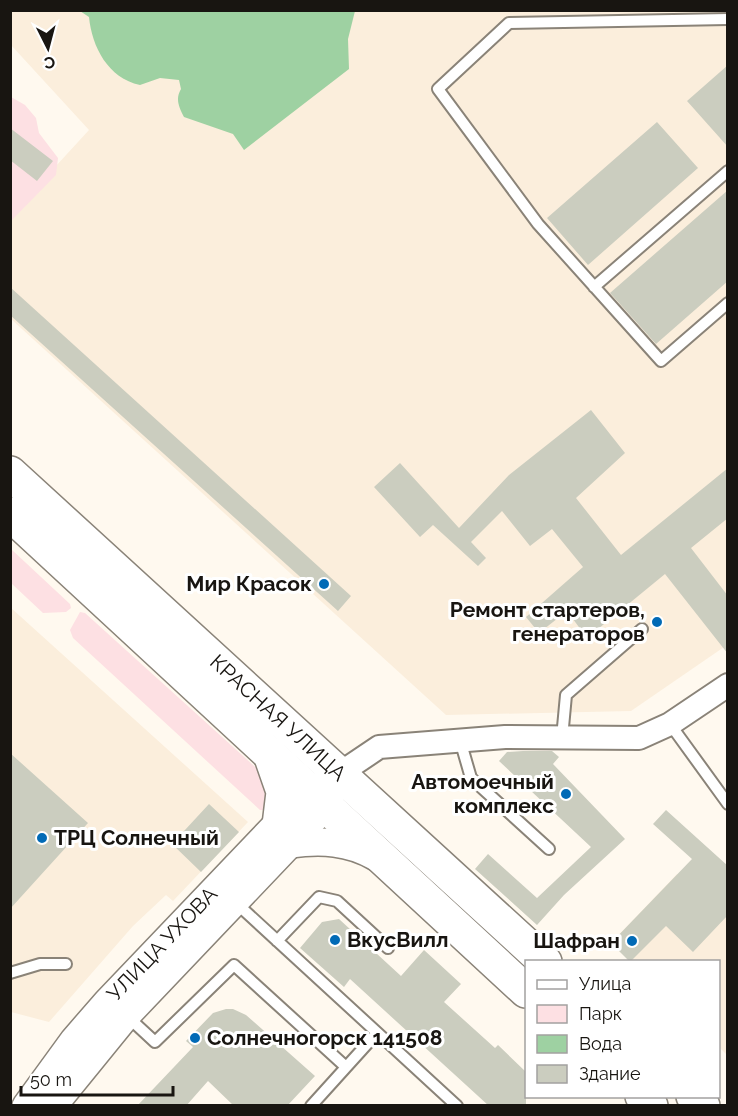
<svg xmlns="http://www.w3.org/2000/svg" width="738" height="1116" font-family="Raleway,sans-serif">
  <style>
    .built { fill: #fbeedc }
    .green { fill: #fde0e3 }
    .water { fill: #9ed1a2 }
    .building { fill: #cbcdbf }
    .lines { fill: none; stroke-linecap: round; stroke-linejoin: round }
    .service-casing { stroke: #8a8378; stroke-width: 14 }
    .minor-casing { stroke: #8a8378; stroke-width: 26 }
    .tertiary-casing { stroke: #8a8378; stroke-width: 30 }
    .trunk-casing { stroke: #8a8378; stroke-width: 36 }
    .service { stroke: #fff; stroke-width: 10 }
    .minor { stroke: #fff; stroke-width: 22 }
    .tertiary { stroke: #fff; stroke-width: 27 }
    .trunk { stroke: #fff; stroke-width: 33 }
    .poi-dot { fill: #016ab6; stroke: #fff; stroke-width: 2 }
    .labels { text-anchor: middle; stroke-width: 6; stroke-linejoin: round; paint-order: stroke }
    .poi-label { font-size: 21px; font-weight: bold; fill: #181511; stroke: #fff; text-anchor: end }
    .street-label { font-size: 21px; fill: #181511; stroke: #fff }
  </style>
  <rect width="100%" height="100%" fill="#fff9ef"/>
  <!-- built -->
  <path class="built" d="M11,11H727V645L631,711L446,715L11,319L10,216L89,130L11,45Z
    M10,607L248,822L173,901L166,895L133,926L49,1022L11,1012Z
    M677,874L713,909L727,896V1055L719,1047L718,962L630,961L611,943Z"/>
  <!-- green -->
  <path class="green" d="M11,97L25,105L36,118L39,133L58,158L56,175L11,221Z
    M11,549L70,604L71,608L66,612L43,613L11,583Z
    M80,612L85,613L263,774L268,789L264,810H260L73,638L70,630Z"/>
  <!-- water -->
  <path class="water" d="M80,11H355L348,39L349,69L244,150L233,134L184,117C179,107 175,99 181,89L179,80L160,78L140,85C108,78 92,47 89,17Z"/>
  <!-- building -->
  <path class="building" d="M728,65V147L687,101Z
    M657,122L698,168L588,265L547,218Z
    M10,128L53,161L37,181L10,160Z
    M728,190V281L656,344L610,293Z
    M10,287L351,596L338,611L10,315Z
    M591,410L625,453L576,498L621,555L728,468V518L691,548L728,596V654L665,574L587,638L567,611L539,633L526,617L583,567L552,529L530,546L502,511L471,542L486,558L478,566L433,525L420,537L374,487L400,463L459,528L509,475Z
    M523,751H552L559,757L553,764L625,839L564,895L537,925L475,869L488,854L537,898L591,847L499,761L507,752Z
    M10,753L88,823L10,909Z
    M209,804L239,832L201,872L172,844Z
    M666,810L728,866V915L693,952L666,926L630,962L611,943L692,859L653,824Z
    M339,919L401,976L424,950L461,984L444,1002L495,1048L498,1045L526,1072V1106H489L350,979L344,987L300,948L322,922Z
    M226,1009H233L246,1015L315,1076L287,1106H234L208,1081L186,1106H137L193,1047L186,1041L213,1013Z"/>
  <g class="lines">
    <defs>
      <path id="service" d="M728,19L509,23L438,89L538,224L661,361L728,303
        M594,287L728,171
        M670,724L728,804
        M562,738L566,695L642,629
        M460,740L471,778L549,849
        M234,901L457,1106
        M277,941L319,897L337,901L388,948
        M10,973L40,964H66
        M127,1016L155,1042L234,965L346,1067
        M311,1106L377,1033"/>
      <path id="minor" d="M339,774L379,747L505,737L639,738L670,724L728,685"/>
      <g id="tertiary">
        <path d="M266,752L280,792L276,825"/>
        <path d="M290,844C321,840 349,841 376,857"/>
        <path id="s1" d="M26,1106L74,1040L107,1002L276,825L310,792L328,781"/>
        <path d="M53,1106L127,1015L326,806L334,786"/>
      </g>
      <g id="trunk">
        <path id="s2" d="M10,473L545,962"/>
        <path d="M10,514L526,991"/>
        <path d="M642,1096L651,1106"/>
        <path d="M693,1096L703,1106"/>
      </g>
    </defs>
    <!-- service casing -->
    <use href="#service" class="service-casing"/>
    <!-- minor casing -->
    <use href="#minor" class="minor-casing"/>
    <!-- tertiary casing -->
    <use href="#tertiary" class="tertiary-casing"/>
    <!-- trunk casing -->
    <use href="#trunk" class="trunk-casing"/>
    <!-- service -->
    <use href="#service" class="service"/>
    <!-- minor -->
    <use href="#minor" class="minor"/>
    <!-- tertiary -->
    <use href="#tertiary" class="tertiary"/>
    <!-- trunk -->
    <use href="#trunk" class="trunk"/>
  </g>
  <!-- markers -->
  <g class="poi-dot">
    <circle cx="324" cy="584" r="6"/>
    <circle cx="657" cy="622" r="6"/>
    <circle cx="566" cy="794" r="6"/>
    <circle cx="42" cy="838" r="6"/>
    <circle cx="335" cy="940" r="6"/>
    <circle cx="632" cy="941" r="6"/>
    <circle cx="195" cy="1038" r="6"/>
  </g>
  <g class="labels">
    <!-- poi labels -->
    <g class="poi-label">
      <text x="312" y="591">Мир Красок</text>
      <text x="645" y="617">Ремонт стартеров,<tspan x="645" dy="24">генераторов</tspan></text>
      <text x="554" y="789">Автомоечный<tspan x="554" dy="24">комплекс</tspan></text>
      <text x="54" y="845" text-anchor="start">ТРЦ Солнечный</text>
      <text x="347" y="947" text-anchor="start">ВкусВилл</text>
      <text x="620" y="948">Шафран</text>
      <text x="207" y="1045" text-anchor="start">Солнечногорск 141508</text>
    </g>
    <!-- street labels -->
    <g class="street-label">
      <text dy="7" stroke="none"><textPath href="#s2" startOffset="363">КРАСНАЯ УЛИЦА</textPath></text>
      <text dy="7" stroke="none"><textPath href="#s1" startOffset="212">УЛИЦА УХОВА</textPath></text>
    </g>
  </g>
  <!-- border -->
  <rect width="738" height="1116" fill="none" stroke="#181511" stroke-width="24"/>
  <!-- legend -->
  <rect x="525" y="960" width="195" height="138" fill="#ffffff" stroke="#a3a1a0" stroke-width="1.5"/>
  <rect x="537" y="980" width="30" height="9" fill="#ffffff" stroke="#a3a1a0" stroke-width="1.5"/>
  <text x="579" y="990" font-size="18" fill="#181511">Улица</text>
  <rect x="537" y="1005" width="30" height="18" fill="#fde0e3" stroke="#a3a1a0" stroke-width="1.5"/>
  <text x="579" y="1020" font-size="18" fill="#181511">Парк</text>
  <rect x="537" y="1035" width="30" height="18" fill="#9ed1a2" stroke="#a3a1a0" stroke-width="1.5"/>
  <text x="579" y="1050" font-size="18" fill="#181511">Вода</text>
  <rect x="537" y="1065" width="30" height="18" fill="#cbcdbf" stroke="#a3a1a0" stroke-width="1.5"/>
  <text x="579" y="1080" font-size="18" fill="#181511">Здание</text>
  <!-- north arrow -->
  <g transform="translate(48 48) rotate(174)" stroke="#ffffff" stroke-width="4.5" paint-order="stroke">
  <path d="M0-4.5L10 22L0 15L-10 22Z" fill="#181511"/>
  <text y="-9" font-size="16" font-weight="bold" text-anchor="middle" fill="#181511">С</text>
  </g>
  <!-- scale -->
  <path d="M21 1086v9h152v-9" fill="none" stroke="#181511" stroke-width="3"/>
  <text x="30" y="1086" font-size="18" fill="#181511" stroke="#ffffff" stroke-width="4.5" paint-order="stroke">50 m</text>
</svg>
